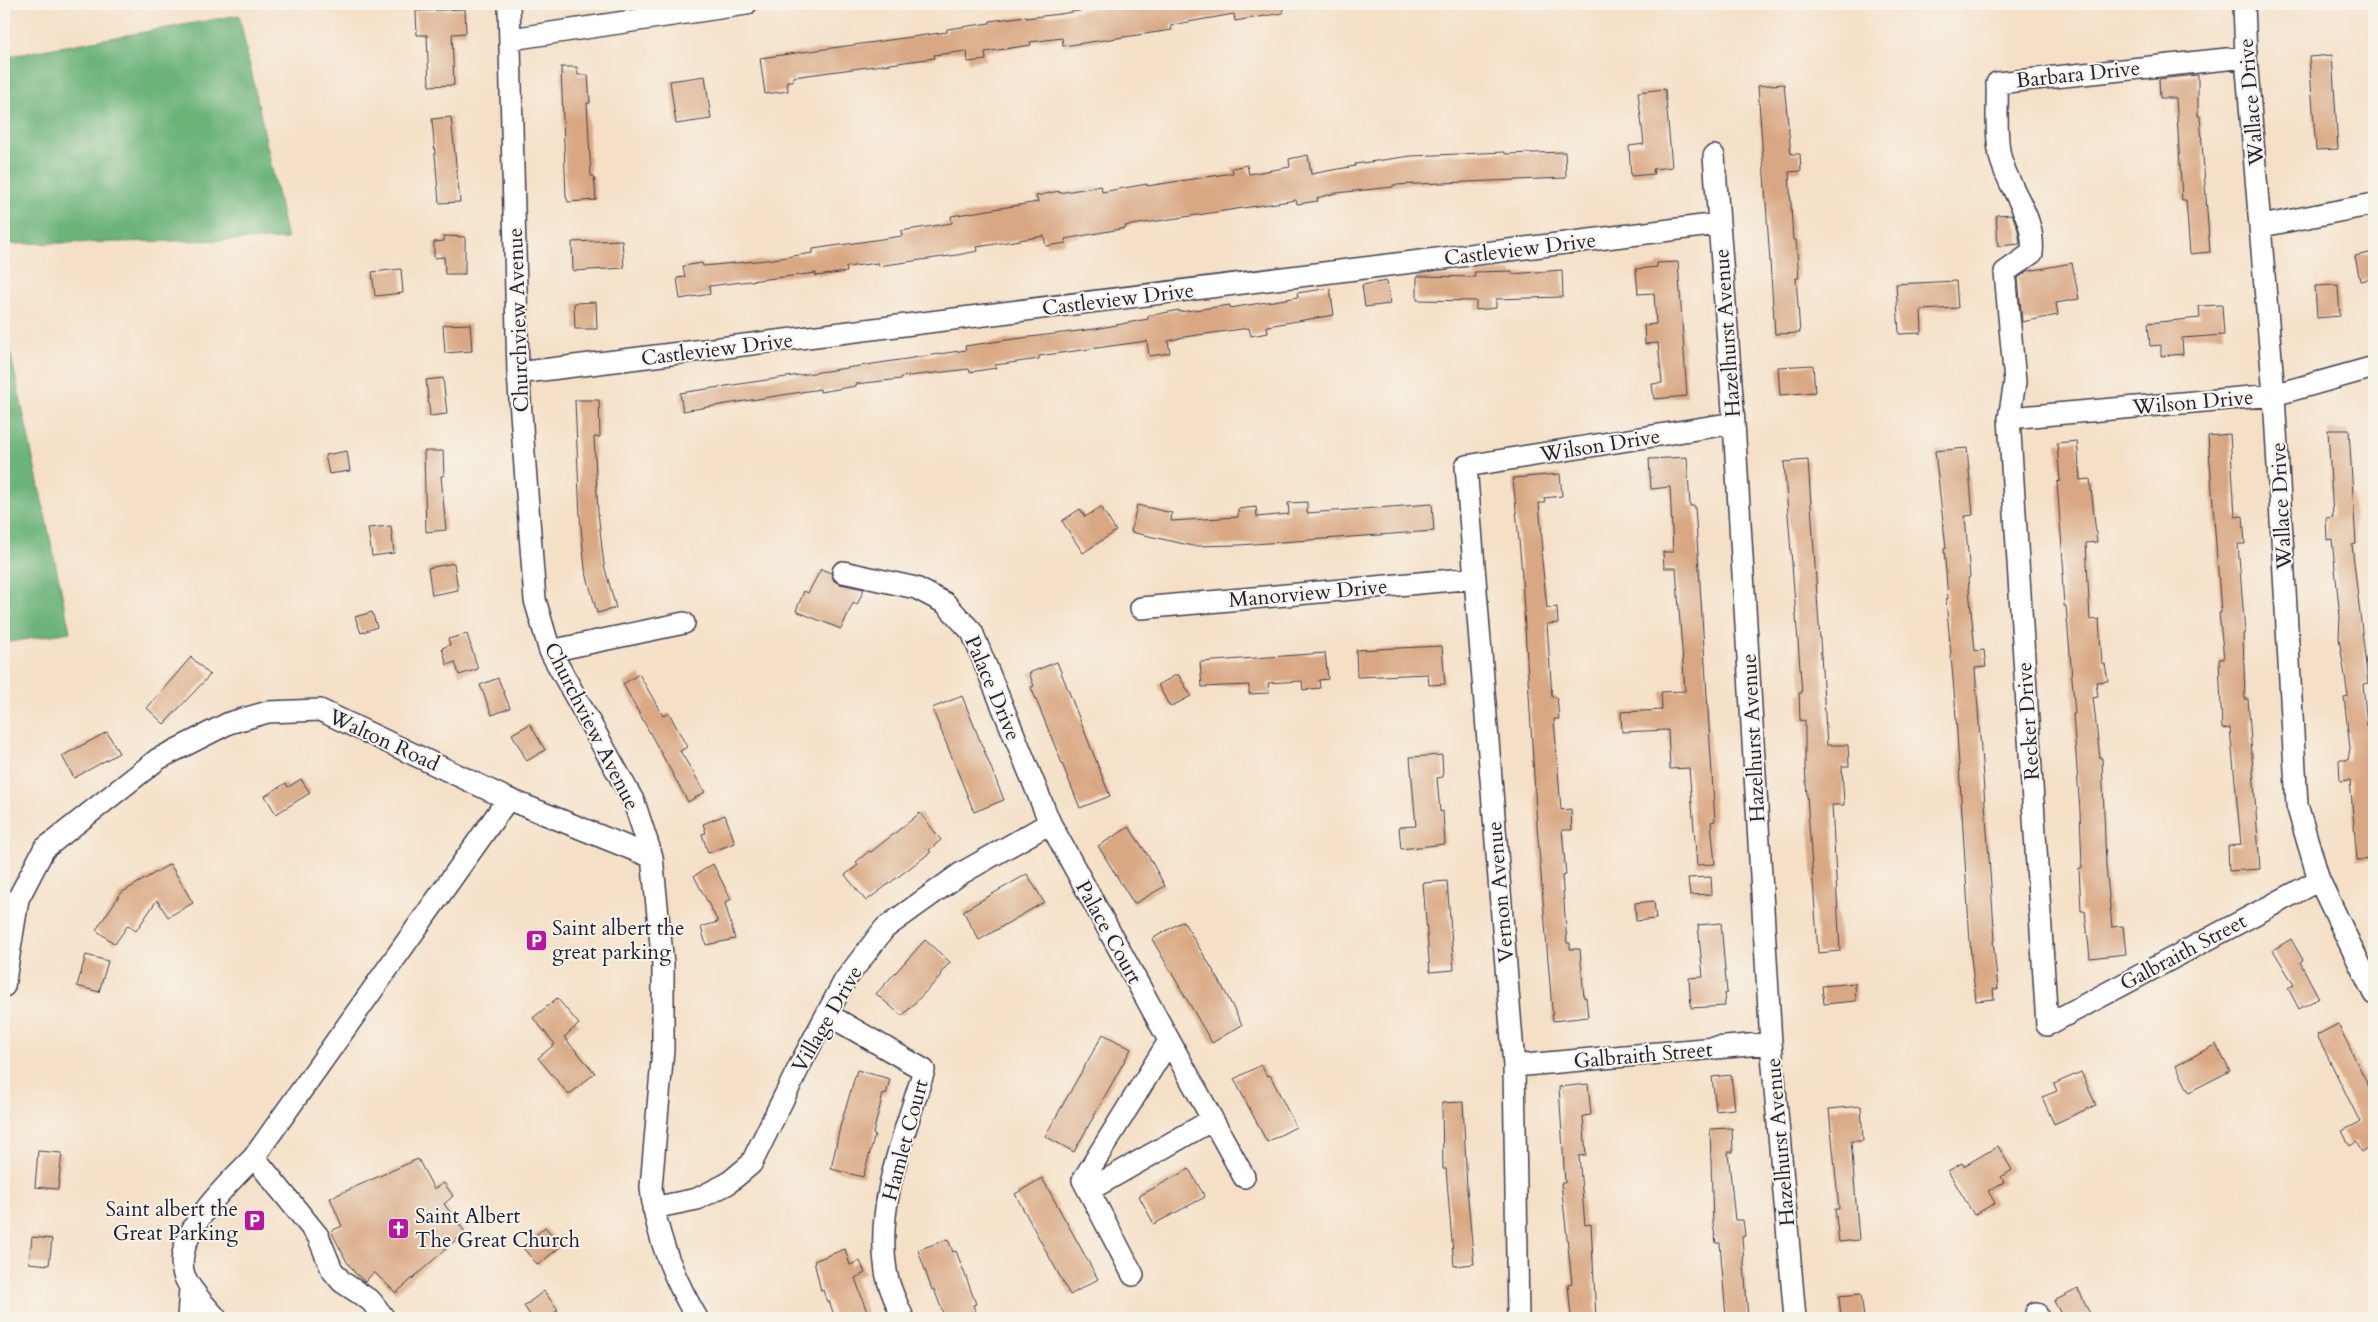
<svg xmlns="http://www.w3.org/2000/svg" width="2378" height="1322" font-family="Cardo,serif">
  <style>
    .forest { fill: #6cb379; stroke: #476a5a }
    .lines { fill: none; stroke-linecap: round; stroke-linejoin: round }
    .stream { stroke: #5bc3d8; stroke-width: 6 }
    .building { fill: #d9a783 }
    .minor-casing { stroke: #423e50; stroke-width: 24 }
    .minor { stroke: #fff; stroke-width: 21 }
    .labels { text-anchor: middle; stroke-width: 4; stroke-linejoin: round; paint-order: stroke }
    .street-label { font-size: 21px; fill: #22223b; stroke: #f7f3e8 }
    .poi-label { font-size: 21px; fill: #22223b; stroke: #f7f3e8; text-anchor: start }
  </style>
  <rect width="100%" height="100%" fill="#f7f3e8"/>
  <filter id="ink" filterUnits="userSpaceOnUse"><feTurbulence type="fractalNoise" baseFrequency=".02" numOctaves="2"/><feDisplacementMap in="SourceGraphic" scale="10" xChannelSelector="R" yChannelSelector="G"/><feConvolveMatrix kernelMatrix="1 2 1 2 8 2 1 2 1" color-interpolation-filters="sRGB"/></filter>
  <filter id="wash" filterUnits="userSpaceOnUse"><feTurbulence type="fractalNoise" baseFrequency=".0096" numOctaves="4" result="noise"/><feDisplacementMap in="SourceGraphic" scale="20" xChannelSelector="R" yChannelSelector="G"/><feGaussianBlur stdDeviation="1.12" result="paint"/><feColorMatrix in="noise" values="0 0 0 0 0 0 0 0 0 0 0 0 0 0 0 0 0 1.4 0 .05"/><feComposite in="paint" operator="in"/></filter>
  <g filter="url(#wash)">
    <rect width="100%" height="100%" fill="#f5e0c7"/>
    <!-- forest -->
    <path class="forest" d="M239,15L287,239L4,244V57Z
      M4,323L70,632L4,643Z"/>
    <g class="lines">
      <!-- stream -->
      <path class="stream" d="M1702,5V4"/>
    </g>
    <g id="blocks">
      <!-- building -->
      <path class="building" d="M1121,4H1282L1283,13L1235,21L1234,14L1171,25L1172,30L1063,46L1062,38L1030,42L1031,45L985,52L986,60L968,62L967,51L934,55L935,58L793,77V81H787L788,91L765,94L760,58L947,32V29L990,23V21L1026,16V18L1060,14Z
        M465,9L466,33L452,34L454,85L429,86L427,35H417L416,11Z
        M2332,55L2338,149L2316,150L2309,57Z
        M561,67H577L578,75H588L590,103H587L591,176H594L596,200L568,202L566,196Z
        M2198,75V116H2200L2210,252L2190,254L2186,200H2182L2176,98H2160L2159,79Z
        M705,76L711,119L676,124L670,81Z
        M1784,84L1791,154H1800L1801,171L1789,172L1793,240H1796L1799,278H1796L1800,333L1775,334L1758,86Z
        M1665,89L1672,167L1653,169L1654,174L1631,176L1629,146L1644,144L1638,92Z
        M451,117L460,202L439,203L432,119Z
        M1505,152V154L1565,152L1566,178L1393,185V187L1336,193L1317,198L1318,201L1297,204L1296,200L1125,226L1126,228L1065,239L1066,243L1046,246L1044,236L977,247L978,251L957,255L878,266V263L846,267L847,272L816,276V273L709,286L710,294L680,299L677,278L685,277L683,266L702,263L703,266L766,260L813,253V249L902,236L901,231L952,223L951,216L1038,202L1036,196L1059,191V193L1101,186L1102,192L1147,184V186L1233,173L1232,168L1247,165L1249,174L1290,167L1289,159L1308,155L1311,174L1355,166V164L1411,156Z
        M2012,214L2018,230L2020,244L1998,246L1996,215Z
        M444,236L465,237V274H445L444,257L434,258V242L444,241Z
        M622,240L624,268L573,271L572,242Z
        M2374,252V278L2360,281L2355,256Z
        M1678,262L1687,396L1654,399L1652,384L1662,383L1658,343L1645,344L1644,325L1656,324L1654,293L1638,294L1636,269L1657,267V263Z
        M2072,263L2079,299L2056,303L2058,315L2022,322L2018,278L2028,271Z
        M401,269L403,293L375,296L372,272Z
        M1562,270L1563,297L1496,299V308L1476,310V301L1417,300V276L1475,277L1474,272L1512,271V274Z
        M1387,281L1390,304L1365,307L1362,285Z
        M1956,281L1958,308L1921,310L1922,333L1899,334L1896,284Z
        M2338,285L2340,316L2317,318L2315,286Z
        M1330,288L1334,315L1267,326L1268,333L1251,336L1249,328L1184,337L1168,341L1170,353L1149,356L1147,341L1039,356V359L995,365L996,368L970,372L969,369L901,377V379L856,384V386L820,392V389L683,411L680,393L966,350L965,346L1014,339L1095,329L1148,319V316L1179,310V312L1230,305V308L1298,297L1297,293Z
        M596,302L597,329H575L574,303Z
        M2222,305L2224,335L2182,338L2183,354L2161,356V345L2150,346L2148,323L2200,318L2199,306Z
        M470,324L472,351L445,353L443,325Z
        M1813,365L1815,392L1780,395L1778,367Z
        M443,378L447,414L430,416L426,380Z
        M575,400H599L600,437H594L598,512L604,565L616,608L597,613L585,569L580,517Z
        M2328,430H2349L2356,544L2352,545L2368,683L2363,684L2374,796V859L2357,860L2350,780L2340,781L2339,760H2348L2350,748L2344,697L2348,696L2339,638L2340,617L2332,539L2327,540L2326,518L2333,517Z
        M2230,434L2235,517L2243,516L2245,544H2238L2245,633L2243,634L2245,699H2248L2260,869L2229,871L2228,846L2241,845L2230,728L2222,729L2219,659H2224L2219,613H2221L2208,436Z
        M2077,441L2080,480L2090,479L2097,542L2086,543L2090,620L2099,619L2102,664H2105L2108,681L2096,682L2098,697L2093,698L2100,758H2102L2106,866L2112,927L2123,926L2126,954L2090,958L2085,911H2081L2079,868H2082L2080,811L2073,714H2075L2066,606H2064L2062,574H2064L2057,482L2060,481L2057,443Z
        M1967,448L1973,515L1965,516L1970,577L1968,578L1975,651L1984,650L1986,667L1975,668L1995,940H1993L1998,989H1993L1994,999L1976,1001L1971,957L1955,702L1946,599H1948L1944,548H1946L1935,451Z
        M347,451L350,471L329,474L325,455Z
        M424,451H443L444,476H441L446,530L426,532Z
        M1687,457L1690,506H1695L1715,821L1711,822L1715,864L1697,865L1689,768L1670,769L1668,730L1622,732L1621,712L1662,710L1661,692L1685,691L1676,568H1664L1663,552H1673L1670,487L1651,489L1649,459Z
        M1808,460L1827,745H1848L1849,766H1842L1844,805H1832L1840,951L1818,953L1805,767V720L1800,721L1799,693H1802L1784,462Z
        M1560,474L1562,496L1544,498L1545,503H1539L1543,551H1541L1547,608L1557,607L1558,623L1547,624L1552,697H1557L1559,719H1554L1561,810L1571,809L1572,830H1562L1566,875L1562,876L1567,943H1570V949H1580L1584,998L1586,997L1588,1017L1553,1021L1537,826L1521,562L1513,478Z
        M1307,502V513L1432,504L1434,531L1240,545L1193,546L1131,532L1137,505L1172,513L1171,521L1238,517V509L1256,507L1257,517L1289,514L1288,503Z
        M1101,507L1116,531L1083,553L1062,521L1080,509L1085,517Z
        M391,526L394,553L372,556L368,528Z
        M454,563L458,590L432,595L428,568Z
        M821,569L831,573L834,581L840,584L864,589L857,605L853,603L841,629L796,611L804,591L808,593Z
        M372,612L377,627L361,633L355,617Z
        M467,634L478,669L459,675L455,662L447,665L442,648L450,645L448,639Z
        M1442,646L1445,684L1429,685L1428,674L1357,677L1356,650Z
        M1325,653L1328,679L1319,680L1320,688L1303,690L1302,681L1268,683L1269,693L1249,694V685L1202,687L1200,662Z
        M191,657L210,675L164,724L147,708Z
        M1057,662L1110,796L1080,808L1031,687L1034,686L1029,673Z
        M639,674L663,716L669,713L687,747L680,751L705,792L688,802L623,684Z
        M1178,674L1191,696L1170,707L1158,685Z
        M498,678L510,708L492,715L480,685Z
        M962,696L1004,800L974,812L932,708Z
        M530,724L545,750L527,761L512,734Z
        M107,732L119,753L74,778L62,756Z
        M1442,755L1443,777L1437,778L1440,812L1443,811L1445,844L1401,849L1399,827L1416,826L1410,757Z
        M301,779L310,793L276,814L265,796L286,783L288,787Z
        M920,813L941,840L929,850L931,852L866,901L845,875L858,865L856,862L869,851L871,852Z
        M725,815L735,843L708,853L702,834L706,833L703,824Z
        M1129,827L1149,857L1165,886L1134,904L1098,846Z
        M170,864L193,903L168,917L157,900L136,931L128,925L115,944L96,930L121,893Z
        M713,864L731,899L725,903L735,939L706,945L701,927L718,922L694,876Z
        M1027,874L1044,902L979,940L963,911Z
        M1711,877L1712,894L1690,895L1688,878Z
        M1447,881L1454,970L1430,972L1423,883Z
        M1654,901L1656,919L1636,921L1635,903Z
        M1183,921L1219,980L1242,1025L1212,1043L1152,939Z
        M1721,923L1727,993L1724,994L1725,1006L1691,1008L1689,978L1703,977L1698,925Z
        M2291,939L2303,960L2300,962L2319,998L2299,1009L2288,988L2294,985L2273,950Z
        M925,940L950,962L940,974L942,975L902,1016L876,994Z
        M86,955L108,961L99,992L77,986Z
        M1855,983L1856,1001L1824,1004L1822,986Z
        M557,998L579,1024L564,1037L595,1073L569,1095L538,1058L555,1044L533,1018Z
        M2338,1024L2374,1097V1147L2373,1145L2362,1152L2356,1142L2350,1146L2342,1131L2360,1122L2317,1035Z
        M1103,1034L1131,1049L1074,1152L1045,1136Z
        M2216,1044L2230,1071L2189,1092L2176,1066Z
        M1261,1065L1267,1076L1270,1075L1296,1127L1267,1142L1234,1079Z
        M857,1070L890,1079L886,1095L883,1094L873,1134L875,1135L863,1177L831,1169L840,1127Z
        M2081,1072L2096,1105L2054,1124L2042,1097L2057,1091L2054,1084Z
        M1731,1075L1735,1109L1716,1111L1712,1077Z
        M1588,1084L1591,1115L1583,1116L1586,1155L1579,1156L1585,1225L1591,1224L1596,1318H1571L1568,1284L1572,1283L1561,1183H1565L1559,1087Z
        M1463,1102L1467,1189L1474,1264L1454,1266L1446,1169H1443L1442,1103Z
        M1861,1106L1863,1141H1851L1859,1240L1839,1242L1835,1209H1839L1829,1109Z
        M1732,1128L1733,1152H1728L1735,1220H1743L1745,1236L1742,1237L1748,1318H1726L1720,1243H1716L1713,1223L1710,1129Z
        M1998,1146L2012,1170L2001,1177L2004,1182L1988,1191L1995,1203L1974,1215L1948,1171L1962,1163L1964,1166Z
        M38,1151L62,1153L58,1189L35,1187Z
        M418,1159L434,1189L444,1183L453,1196L444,1204L465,1232L396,1293L374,1272L365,1282L355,1273L347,1262L331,1231L342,1226L330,1198Z
        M1189,1169L1205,1197L1154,1224L1139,1196Z
        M1042,1178L1098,1279L1070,1295L1015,1194Z
        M545,1227L561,1246L538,1265L522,1247Z
        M32,1237L52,1239L49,1265L29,1263Z
        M948,1239L953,1252L956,1251L966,1277L976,1304L973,1305L978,1318H945L934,1289L932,1290L918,1250Z
        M845,1249L850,1265L860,1261L865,1273L855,1278L869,1318H835L829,1301L827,1302L823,1290L821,1291L814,1261Z
        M2078,1289L2090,1313L2080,1318H2063L2054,1301Z
        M544,1291L558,1310L547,1318H532L524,1306Z
        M1861,1294L1864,1318H1841L1839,1296Z"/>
    </g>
  </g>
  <g filter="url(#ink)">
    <use href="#blocks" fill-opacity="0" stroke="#423e50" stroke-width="1"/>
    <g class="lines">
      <defs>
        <path id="minor" d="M509,4L518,373L535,600L550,651L634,802L652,857L663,964V1049L651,1187C655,1232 674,1279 697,1318
          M2244,4L2246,57L2274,395L2297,805L2319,880L2374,994
          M511,39L746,4
          M2246,57L1997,83C1998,106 1995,133 2000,156C2008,190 2036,216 2032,253L2005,272L2015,382L2009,418L2047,1025L2319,880
          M1714,156L1734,423L1771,1043L1795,1318
          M2262,226L2374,204
          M518,373L1719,224
          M2009,418L2274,395L2374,367
          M843,572L916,588L945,603L972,632L1050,823L1244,1177
          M1141,608L1475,578
          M550,651L684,623
          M4,986L18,899L44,849L158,759L229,723L268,712L320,710L508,799L652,857
          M827,1014L924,1070C905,1134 875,1203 886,1271C888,1287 897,1303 903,1318
          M1514,1066L1771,1043
          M254,1157L318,1236L332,1270L342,1282L371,1301L384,1318
          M1089,1190L1212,1120
          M653,1208L697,1199L727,1184L751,1164L803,1059L845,980L885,928L960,874L1050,823
          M1133,1275L1083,1180L1169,1041
          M2036,1313L2038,1318
          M188,1318L190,1288
          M216,1318C205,1305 190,1291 184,1275C171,1235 230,1182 254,1157L508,799
          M1518,1318L1514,1066L1466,466L1734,423"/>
      </defs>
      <!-- minor casing -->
      <use href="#minor" class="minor-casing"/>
      <!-- minor -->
      <use href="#minor" class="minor"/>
    </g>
  </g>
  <!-- icons -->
  <defs>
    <symbol id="parking-square" viewBox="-11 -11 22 22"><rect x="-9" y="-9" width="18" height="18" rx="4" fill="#b5179e" stroke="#f7f3e8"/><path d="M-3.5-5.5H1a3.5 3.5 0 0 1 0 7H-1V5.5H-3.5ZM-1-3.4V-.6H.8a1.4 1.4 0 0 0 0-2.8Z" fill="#fff"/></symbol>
    <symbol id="church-square" viewBox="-11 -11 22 22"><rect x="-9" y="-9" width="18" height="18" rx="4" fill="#b5179e" stroke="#f7f3e8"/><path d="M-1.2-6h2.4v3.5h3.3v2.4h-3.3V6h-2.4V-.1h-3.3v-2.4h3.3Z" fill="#fff"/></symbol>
  </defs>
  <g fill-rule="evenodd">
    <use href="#parking-square" x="524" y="928" width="25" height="25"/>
    <use href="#parking-square" x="242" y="1208" width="25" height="25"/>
    <use href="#church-square" x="386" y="1216" width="25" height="25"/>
  </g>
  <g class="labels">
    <!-- street labels -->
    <g class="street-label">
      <text transform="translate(2078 74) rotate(-6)" y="7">Barbara Drive</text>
      <text transform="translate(2251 102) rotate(-95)" y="7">Wallace Drive</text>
      <text transform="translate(1520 249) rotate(-7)" y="7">Castleview Drive</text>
      <text transform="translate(1118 299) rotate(-7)" y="7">Castleview Drive</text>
      <text transform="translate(518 320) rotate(-92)" y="7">Churchview Avenue</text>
      <text transform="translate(1727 333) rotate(-94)" y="7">Hazelhurst Avenue</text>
      <text transform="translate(717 349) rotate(-7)" y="7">Castleview Drive</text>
      <text transform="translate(2193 402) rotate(-5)" y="7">Wilson Drive</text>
      <text transform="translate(1600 445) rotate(-9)" y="7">Wilson Drive</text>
      <text transform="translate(2281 506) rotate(-93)" y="7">Wallace Drive</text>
      <text transform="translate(1308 593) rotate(-5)" y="7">Manorview Drive</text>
      <text transform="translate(993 688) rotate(67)" y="7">Palace Drive</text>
      <text transform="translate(2028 721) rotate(-94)" y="7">Recker Drive</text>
      <text transform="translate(592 726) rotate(63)" y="7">Churchview Avenue</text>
      <text transform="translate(1753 738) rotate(-93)" y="7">Hazelhurst Avenue</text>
      <text transform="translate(384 740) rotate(25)" y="7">Walton Road</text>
      <text transform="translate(1500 892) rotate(-95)" y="7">Vernon Avenue</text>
      <text transform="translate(1109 932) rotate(61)" y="7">Palace Court</text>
      <text transform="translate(2183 952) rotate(-28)" y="7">Galbraith Street</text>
      <text transform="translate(827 1019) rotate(-60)" y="7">Village Drive</text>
      <text transform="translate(1643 1055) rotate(-5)" y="7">Galbraith Street</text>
      <text transform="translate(905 1140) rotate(-75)" y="7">Hamlet Court</text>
      <text transform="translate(1780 1142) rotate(-95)" y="7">Hazelhurst Avenue</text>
    </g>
    <!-- poi labels -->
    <g class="poi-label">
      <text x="552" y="935">Saint albert the<tspan x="552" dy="24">great parking</tspan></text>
      <text x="238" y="1216" text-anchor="end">Saint albert the<tspan x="238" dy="24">Great Parking</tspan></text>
      <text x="415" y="1223">Saint Albert<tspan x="415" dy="24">The Great Church</tspan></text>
    </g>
  </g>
  <!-- margin -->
  <rect width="2378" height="1322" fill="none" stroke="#f7f3e8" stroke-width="20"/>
</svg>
